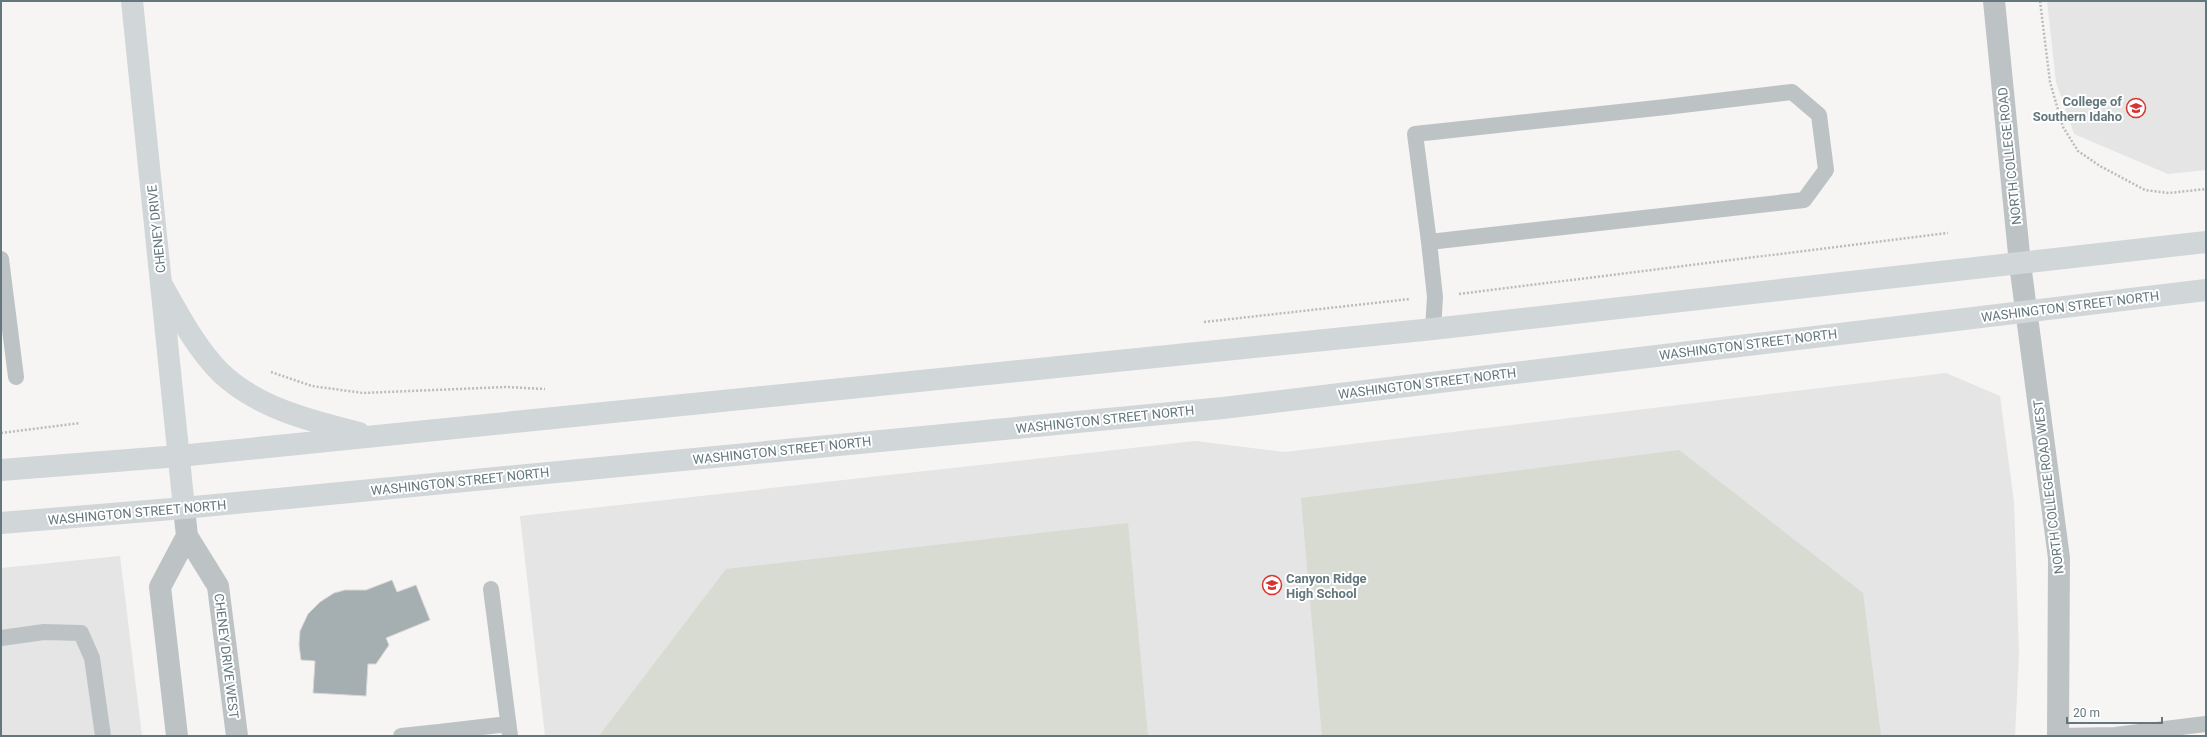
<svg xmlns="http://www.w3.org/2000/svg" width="2207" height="737" font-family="Roboto,sans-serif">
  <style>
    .built { fill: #e4e5e4 }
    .green { fill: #d7dbd2 }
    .building { fill: #a5afb2; stroke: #d8d7d6 }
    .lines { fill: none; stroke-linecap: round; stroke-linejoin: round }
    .path { stroke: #b8bcbd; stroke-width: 2.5; stroke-dasharray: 2 2; stroke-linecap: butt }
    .service { stroke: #bdc3c5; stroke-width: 16 }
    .tertiary { stroke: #bdc3c5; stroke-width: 22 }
    .secondary { stroke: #d1d6d8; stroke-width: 22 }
    .primary { stroke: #d1d6d8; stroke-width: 22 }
    .labels { text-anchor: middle; stroke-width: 4; stroke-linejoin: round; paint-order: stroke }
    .poi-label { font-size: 13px; font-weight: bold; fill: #63777c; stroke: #fff; text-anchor: end }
    .street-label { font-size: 13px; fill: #63777c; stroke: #fff }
  </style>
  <rect width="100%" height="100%" fill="#f6f5f3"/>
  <!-- built -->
  <path class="built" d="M2047,1H2206V170L2168,174L2074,134L2056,82Z
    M1946,373L2000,396L2014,502L2019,654L2015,736H545L520,516L1195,441L1285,452Z
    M120,556L142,736H1V568Z"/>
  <!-- green -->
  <path class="green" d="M1679,450L1863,593L1881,736H1322L1301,498Z
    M1128,523L1148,736H599L726,569Z"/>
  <!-- building -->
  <path class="building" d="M392,580L397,592L416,585L430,620L386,638L389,645L376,664H368L366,696L313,693L315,661L301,660L299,645L300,631L308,614L320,602L334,593L345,590H366Z"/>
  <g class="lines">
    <!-- path -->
    <path class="path" d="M2040,1L2050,82L2063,127L2078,151L2100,166L2145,190L2169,193L2206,189
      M1459,294L1948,233
      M1204,322L1410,299
      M271,372L312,386L363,393L506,387L545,389
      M1,433L80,423"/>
    <!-- service -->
    <path class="service" d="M1429,242L1415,134L1666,107L1792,92L1819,115L1826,170L1804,200L1429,242L1435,297L1433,329
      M1,259L16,377
      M491,589L510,736
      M1,638L44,632L81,633L92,658L103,736
      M439,732L508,724
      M401,736L439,732V736
      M2058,736L2115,735L2206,724"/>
    <!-- tertiary -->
    <path class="tertiary" d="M1994,1L2020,264L2059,558L2058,736
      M184,508L187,536L218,586L237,736
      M177,736L160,587L187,536"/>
    <!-- secondary -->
    <path class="secondary" d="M132,1L184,508"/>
    <!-- primary -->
    <path class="primary" d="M162,285C179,315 196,348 221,373C258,408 311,421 359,433
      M1,470L179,456L1433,329L2206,242
      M1,523L184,508L1223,408L2206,290"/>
  </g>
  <!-- icons -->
  <defs>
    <symbol id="university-ring" viewBox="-11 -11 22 22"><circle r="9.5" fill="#fff" stroke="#d93230" stroke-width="1.5"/><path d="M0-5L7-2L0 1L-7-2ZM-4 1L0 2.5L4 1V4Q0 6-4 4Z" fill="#d93230"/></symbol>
    <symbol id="school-ring" viewBox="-11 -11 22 22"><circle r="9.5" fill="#fff" stroke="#d93230" stroke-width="1.5"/><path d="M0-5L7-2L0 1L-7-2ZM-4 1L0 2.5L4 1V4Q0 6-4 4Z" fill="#d93230"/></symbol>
  </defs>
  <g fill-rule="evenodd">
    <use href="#university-ring" x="2125" y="97" width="22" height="22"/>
    <use href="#school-ring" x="1261" y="574" width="22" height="22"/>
  </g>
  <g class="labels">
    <!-- poi labels -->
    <g class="poi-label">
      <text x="2122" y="106">College of<tspan x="2122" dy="15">Southern Idaho</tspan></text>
      <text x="1286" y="583" text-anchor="start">Canyon Ridge<tspan x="1286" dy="15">High School</tspan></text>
    </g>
    <!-- street labels -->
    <g class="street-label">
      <text transform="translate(2009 156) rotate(-96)" y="5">NORTH COLLEGE ROAD</text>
      <text transform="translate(156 229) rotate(-96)" y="5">CHENEY DRIVE</text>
      <text transform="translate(2070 306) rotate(-7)" y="5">WASHINGTON STREET NORTH</text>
      <text transform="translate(1748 344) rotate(-7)" y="5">WASHINGTON STREET NORTH</text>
      <text transform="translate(1427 383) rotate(-7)" y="5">WASHINGTON STREET NORTH</text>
      <text transform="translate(1105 419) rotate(-6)" y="5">WASHINGTON STREET NORTH</text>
      <text transform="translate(782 450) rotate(-6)" y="5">WASHINGTON STREET NORTH</text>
      <text transform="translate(460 481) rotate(-6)" y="5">WASHINGTON STREET NORTH</text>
      <text transform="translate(2048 487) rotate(-97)" y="5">NORTH COLLEGE ROAD WEST</text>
      <text transform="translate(137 512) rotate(-5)" y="5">WASHINGTON STREET NORTH</text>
      <text transform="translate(227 656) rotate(83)" y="5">CHENEY DRIVE WEST</text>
    </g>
  </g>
  <!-- border -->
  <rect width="2207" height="737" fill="none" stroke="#63777c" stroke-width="4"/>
  <!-- scale -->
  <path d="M2067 717v6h95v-6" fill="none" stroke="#63777c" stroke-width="2"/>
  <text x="2073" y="717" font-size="12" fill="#63777c" stroke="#ffffff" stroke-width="3" paint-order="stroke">20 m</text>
</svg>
